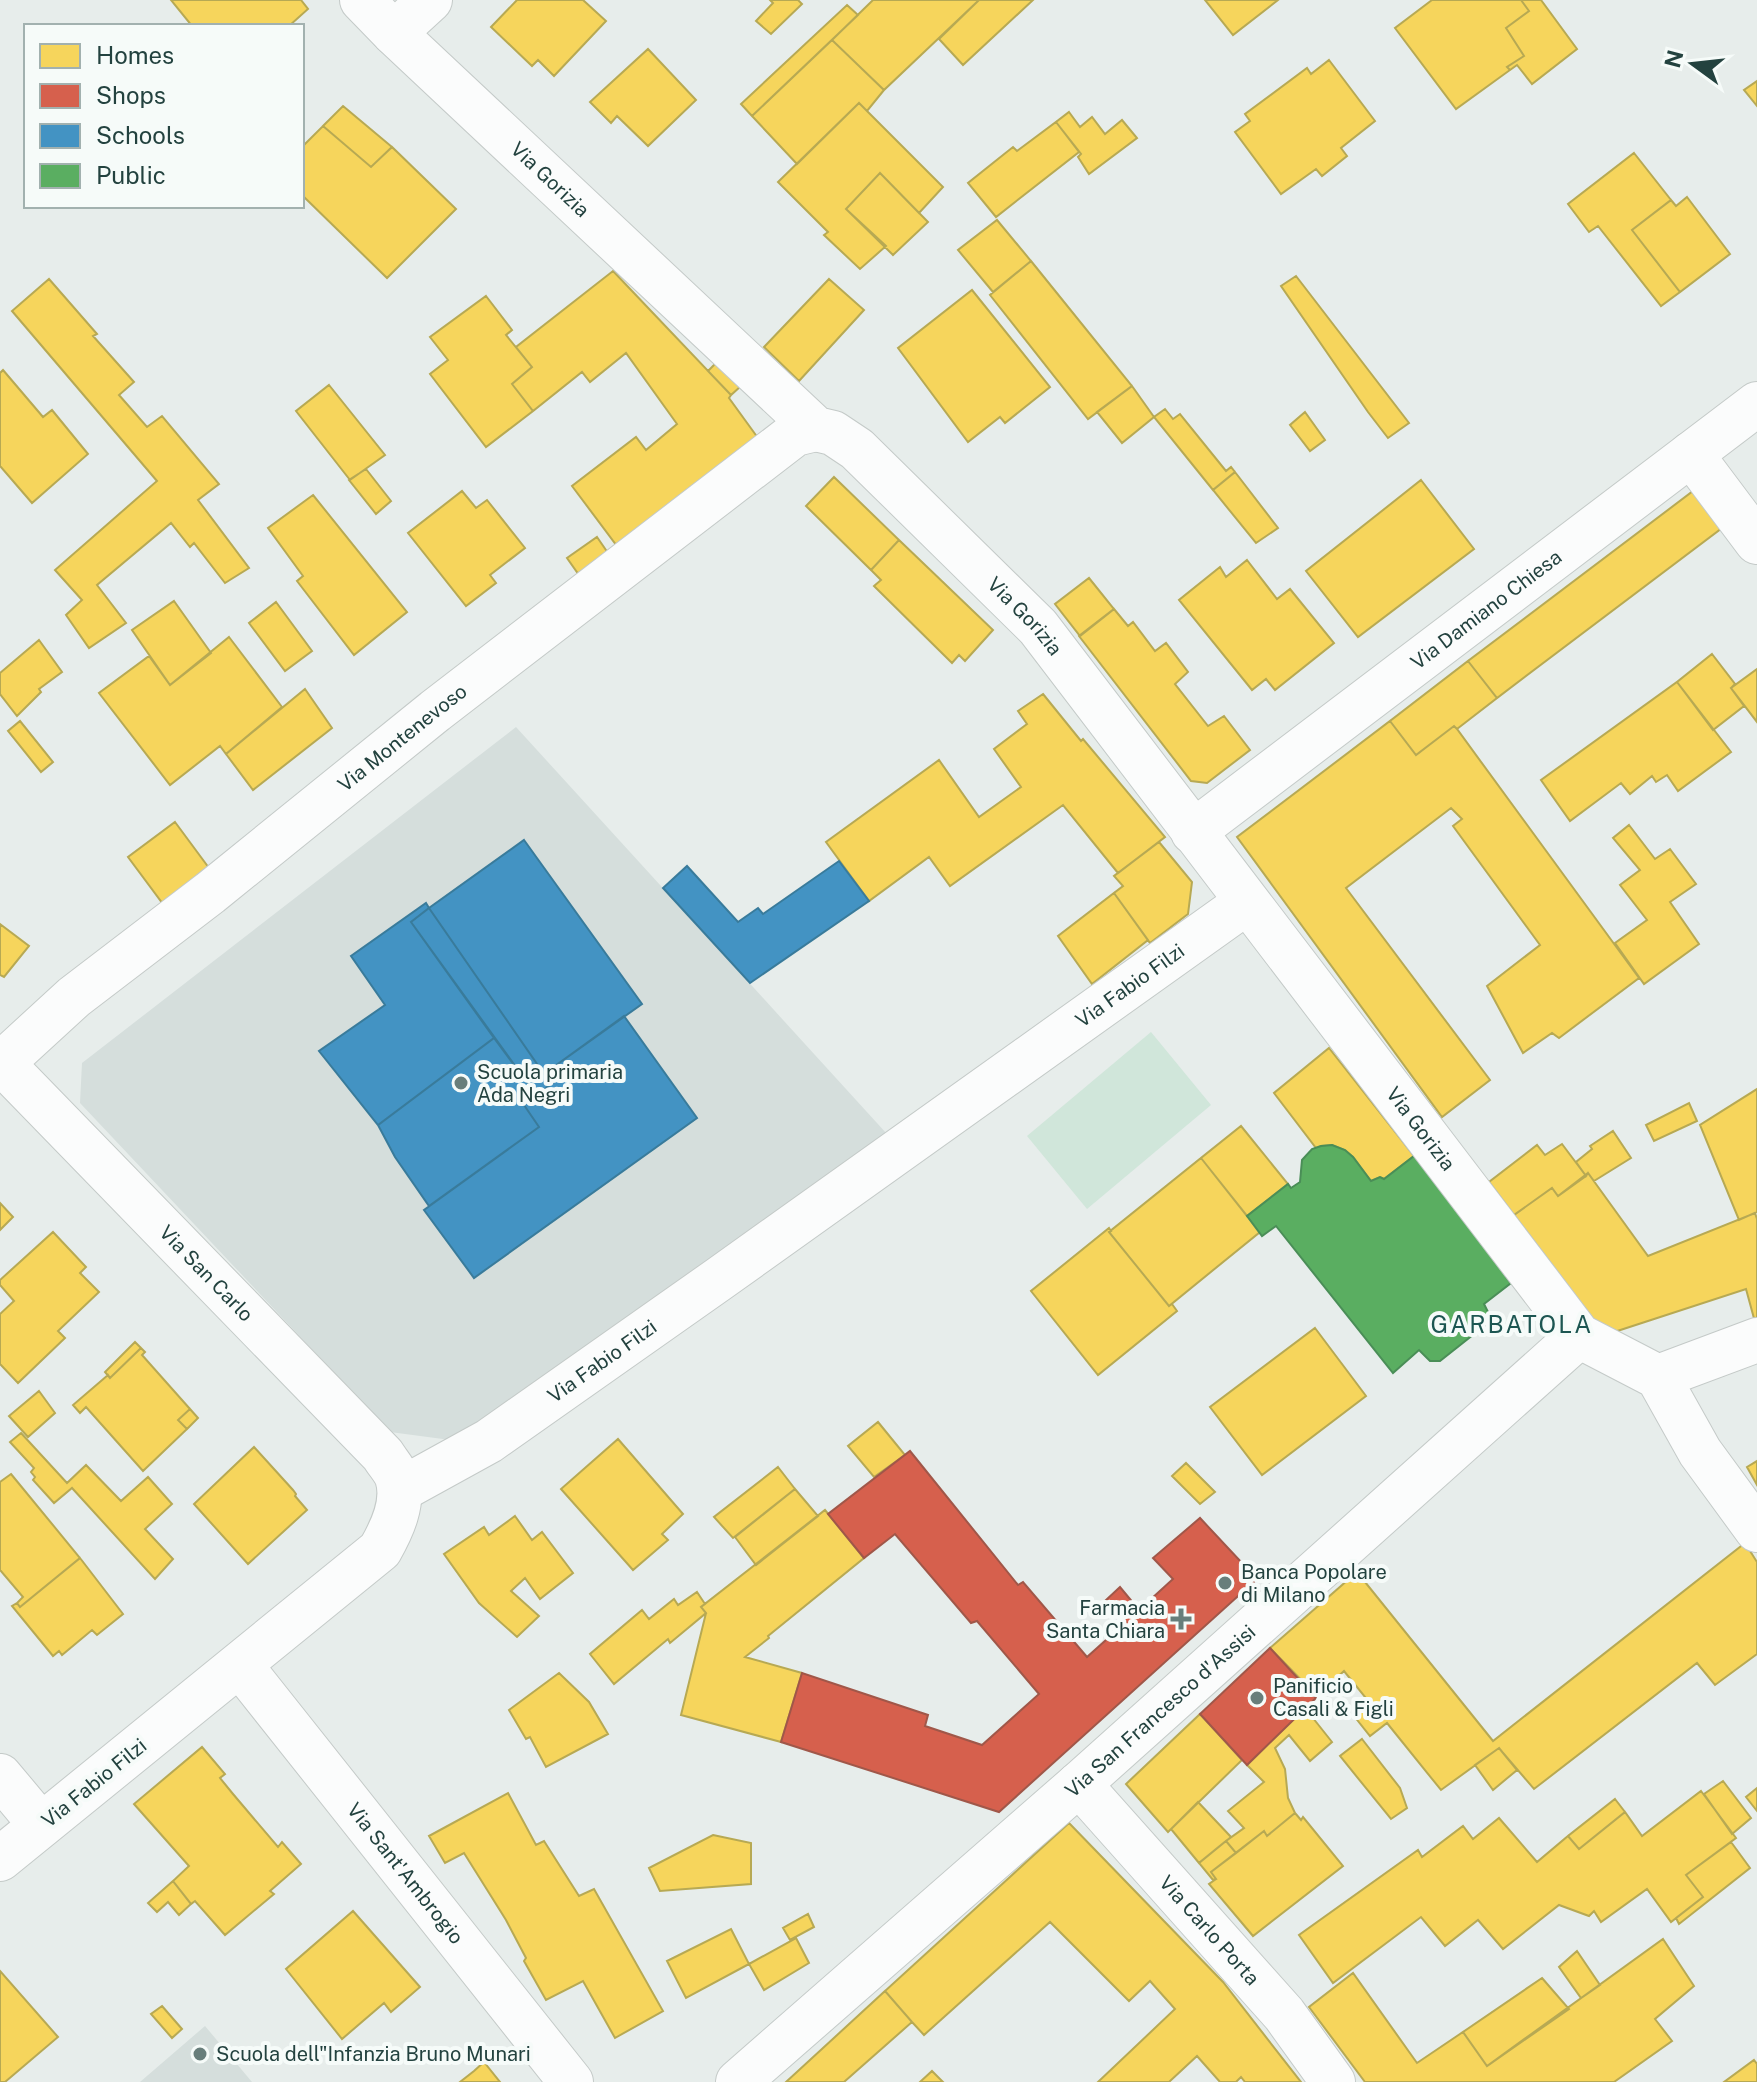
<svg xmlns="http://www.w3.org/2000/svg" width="1757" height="2082" font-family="'Public Sans',sans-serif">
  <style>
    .built { fill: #d5dedc }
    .green { fill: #d0e6da }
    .homes { fill: #f6d55c; stroke: #b7a953; stroke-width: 2 }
    .shops { fill: #d6604d; stroke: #a05749; stroke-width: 2 }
    .schools { fill: #4393c3; stroke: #397b9b; stroke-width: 2 }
    .public { fill: #5aae61; stroke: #4a8e57; stroke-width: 2 }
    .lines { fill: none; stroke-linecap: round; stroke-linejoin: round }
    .minor-casing { stroke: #c4cac8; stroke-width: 46 }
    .minor { stroke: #fbfcfc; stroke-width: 44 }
    .poi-dot { fill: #687e7b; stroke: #f6fbf9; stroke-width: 3 }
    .labels { text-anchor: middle; stroke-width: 8; stroke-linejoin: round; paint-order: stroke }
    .street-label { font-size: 20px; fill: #23423f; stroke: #f6fbf9 }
    .poi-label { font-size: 20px; fill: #23423f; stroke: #f6fbf9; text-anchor: start }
    .quarter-label { font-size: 24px; letter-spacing: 2px; fill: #1d5652; stroke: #f6fbf9 }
  </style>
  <rect width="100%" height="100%" fill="#e7edeb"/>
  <!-- built -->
  <path class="built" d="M516,727L887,1134L458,1441L390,1432L80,1103L82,1063Z
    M205,2026L252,2082H140Z"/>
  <!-- green -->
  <path class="green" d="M1151,1032L1211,1105L1087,1209L1027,1136Z"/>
  <!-- homes -->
  <path class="homes" d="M171,0H301L308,9L289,26H192Z
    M517,0H583L606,21L554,76L538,60L532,66L491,27Z
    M770,0H798L802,4L771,34L756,21L773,3Z
    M873,0H979L884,90L832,40Z
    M979,0H1033L963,65L939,39Z
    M1205,0H1278L1233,35Z
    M1432,0H1521L1529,11L1506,28L1524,56L1507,67L1510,70L1456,109L1395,28Z
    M1521,0H1541L1577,49L1532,84L1517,65L1510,70L1507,67L1524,56L1506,28L1529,11Z
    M847,5L858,15L752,116L741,104Z
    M832,40L884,90L867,111L859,103L797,164L752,116Z
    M648,49L696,100L648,146L617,116L611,123L590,102Z
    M1329,60L1375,121L1341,148L1347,156L1322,176L1316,169L1281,194L1235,132L1250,121L1245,114L1307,68L1311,74Z
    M1757,81V106L1744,90Z
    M859,103L943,187L919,213L880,173L846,209L886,246L860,269L824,235L828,232L778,182Z
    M343,106L392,147L371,167L323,126Z
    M1069,112L1080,127L1092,117L1105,134L1122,120L1137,138L1089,174L1078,157L1081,154L1056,122Z
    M1056,122L1079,152L996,217L968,183L1013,147L1017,151Z
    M323,126L371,167L392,147L456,209L387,278L302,195V147Z
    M1634,153L1671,200L1632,230L1680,292L1661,306L1598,226L1589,232L1568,204Z
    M880,173L928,222L893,255L846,209Z
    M1687,197L1730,254L1680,292L1632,230L1671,200L1676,206Z
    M997,220L1031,261L993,292L958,250Z
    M1031,261L1132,386L1088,419L990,295Z
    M613,271L731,395L729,398L758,438L617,546L572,486L636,437L646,450L677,424L626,353L590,382L582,372L533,411L512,384L532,367L516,347Z
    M1296,276L1409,423L1388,438L1368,412L1281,286Z
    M49,279L97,334L93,336L134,382L119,395L147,427L162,416L219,484L198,500L249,568L225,583L194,543L190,547L171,523L97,585L126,623L89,648L66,615L82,600L55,570L157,481L12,311Z
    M829,279L864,310L799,381L764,347Z
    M972,290L1050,387L1005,423L1000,417L968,442L898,348Z
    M486,296L512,330L506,335L532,367L512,384L533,411L486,447L430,374L448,360L430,337Z
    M716,363L741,386L731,395L708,371Z
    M3,370L43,417L52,410L88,454L32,503L0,466V373Z
    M329,385L385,455L350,480L296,411Z
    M1132,386L1154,417L1122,443L1097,412Z
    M1165,409L1173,419L1180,414L1226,471L1231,467L1235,472L1213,490L1154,417Z
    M1305,412L1325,440L1310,451L1290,425Z
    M366,469L391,501L376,514L349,480Z
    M1235,472L1278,528L1256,543L1213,490Z
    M834,477L899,540L871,570L806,506Z
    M1421,480L1474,549L1358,637L1306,571Z
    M1697,488L1726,525L1497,698L1468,661Z
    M462,491L476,508L487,500L525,548L490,575L496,583L466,606L408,533Z
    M313,495L407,612L354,655L297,581L303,576L268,528Z
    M597,537L608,553L579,575L567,558Z
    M899,540L993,630L965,661L959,655L952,663L874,586L881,580L871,570Z
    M1247,560L1277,599L1290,589L1334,643L1275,690L1266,679L1252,690L1179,600L1220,567L1226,577Z
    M1089,578L1114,609L1080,636L1055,604Z
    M174,601L211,653L170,685L132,630Z
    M276,602L312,651L285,671L249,623Z
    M1114,609L1128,626L1133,622L1155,651L1166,643L1188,672L1175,684L1208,726L1224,716L1250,750L1207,783L1191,781L1079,636Z
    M229,637L282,707L226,754L220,746L170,785L99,693L149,656L170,685Z
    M39,640L62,672L39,689L41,692L17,716L0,694V673Z
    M1712,654L1735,684L1731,688L1744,706L1713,730L1677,682Z
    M1468,661L1497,698L1457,729L1454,726L1416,755L1390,721Z
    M1757,669V722L1731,688Z
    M1677,682L1731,752L1678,791L1667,775L1656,782L1652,776L1630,794L1621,783L1570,821L1541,780Z
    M305,689L332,728L253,790L226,754Z
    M1043,694L1081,741L1083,739L1165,837L1118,873L1063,805L950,886L929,857L869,901L826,842L939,760L979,817L1021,787L994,749L1027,724L1018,711Z
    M20,721L53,762L41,772L8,731Z
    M1390,721L1416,755L1454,726L1457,729L1639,978L1559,1038L1552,1033L1523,1053L1487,986L1540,945L1453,826L1462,819L1451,808L1346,888L1490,1080L1442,1117L1237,837Z
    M175,822L209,868L163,904L128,857Z
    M1629,825L1655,859L1670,849L1696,884L1670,902L1699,944L1644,984L1615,943L1647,920L1620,885L1640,870L1613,838Z
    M1159,842L1192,882L1188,914L1150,943L1114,893L1123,886L1114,876Z
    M1114,893L1148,940L1092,984L1058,936Z
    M0,924L29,946L4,977L0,975Z
    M1329,1048L1414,1156L1384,1179L1380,1177L1371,1181L1353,1157L1345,1150L1332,1145L1321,1146L1316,1148L1274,1093Z
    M1757,1089V1212L1739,1220L1700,1125Z
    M1689,1103L1697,1121L1654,1141L1646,1125Z
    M1241,1126L1288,1184L1247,1216L1201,1158Z
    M1613,1131L1631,1158L1594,1181L1588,1173L1586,1176L1576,1162L1592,1149L1590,1146Z
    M1562,1144L1586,1176L1558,1196L1552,1188L1514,1215L1489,1182L1537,1145L1545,1155Z
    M1201,1158L1260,1232L1169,1306L1109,1232Z
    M1588,1173L1648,1256L1755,1213L1757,1219V1321L1755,1322L1746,1289L1605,1335L1514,1215L1552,1188L1558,1196Z
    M0,1203L13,1217L0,1230Z
    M1109,1228L1111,1231L1109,1232L1169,1306L1172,1304L1177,1311L1098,1375L1031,1291Z
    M53,1232L86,1267L80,1273L99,1292L58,1331L65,1338L18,1383L0,1364V1314L14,1301L0,1285V1280Z
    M1315,1328L1366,1396L1262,1475L1210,1407Z
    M135,1342L141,1348L110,1378L105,1372Z
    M141,1348L145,1352L142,1355L190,1409L178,1420L187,1429L143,1471L86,1407L80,1413L73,1405L108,1375L110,1378Z
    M39,1391L55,1413L28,1437L9,1416Z
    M190,1409L198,1418L187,1429L178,1420Z
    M878,1422L905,1455L874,1477L848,1446Z
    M21,1433L67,1483L86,1465L121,1501L148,1477L172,1504L145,1529L173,1559L155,1579L72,1488L54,1503L33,1480L35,1477L31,1472L34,1468L10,1442Z
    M618,1439L683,1514L662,1534L668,1540L633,1570L561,1489Z
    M254,1447L293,1490L296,1494L295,1496L307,1510L248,1564L194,1504Z
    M1757,1461V1485L1747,1467Z
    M1186,1463L1215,1492L1200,1504L1172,1476Z
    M778,1467L795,1489L733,1538L714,1517Z
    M11,1474L80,1558L20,1607L17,1603L23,1597L0,1570V1482Z
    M795,1489L818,1516L756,1565L735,1537Z
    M825,1510L864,1558L768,1636L769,1638L745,1657L802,1673L781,1742L681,1715L706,1613L701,1607Z
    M515,1516L532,1540L542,1532L573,1573L540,1599L525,1578L511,1591L539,1616L517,1637L479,1603L444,1554L484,1527L489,1535Z
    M1745,1543L1757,1562V1654L1715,1685L1697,1663L1534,1789L1499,1748L1441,1790L1387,1723L1370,1736L1354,1716L1370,1703L1344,1671L1317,1696L1270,1648L1357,1572L1493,1741Z
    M80,1558L123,1614L97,1635L92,1630L62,1655L59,1651L53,1656L12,1606L17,1603L20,1607Z
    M697,1592L705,1604L701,1607L706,1613L670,1643L668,1639L614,1684L590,1654L642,1610L649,1619L674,1599L678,1605Z
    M559,1673L589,1702L608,1734L546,1767L530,1737L526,1739L509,1710Z
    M1305,1708L1332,1742L1310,1761L1289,1735L1275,1748L1285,1769L1288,1798L1295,1813L1267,1836L1264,1831L1236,1853L1226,1841L1244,1828L1228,1811L1264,1782L1247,1765Z
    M1200,1714L1242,1760L1168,1832L1126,1784Z
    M1362,1739L1400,1788L1407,1808L1391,1819L1340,1756Z
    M202,1747L225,1774L220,1778L233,1794L278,1847L282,1842L301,1864L270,1891L274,1894L225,1935L195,1901L191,1904L173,1881L189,1866L134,1804Z
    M1499,1748L1517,1770L1493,1790L1475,1765Z
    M1723,1781L1751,1818L1732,1834L1704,1794Z
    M1757,1788V1811L1746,1797Z
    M1701,1791L1736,1838L1686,1875L1703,1897L1671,1922L1647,1889L1601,1922L1594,1911L1589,1916L1559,1905L1503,1949L1478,1920L1445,1946L1421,1917L1333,1983L1299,1935L1418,1850L1422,1857L1463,1826L1473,1839L1499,1818L1537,1862L1568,1836L1579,1849L1625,1812L1642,1836Z
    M508,1793L536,1845L544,1841L579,1896L594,1889L663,2011L615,2038L583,1981L546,2000L524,1961L526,1958L506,1920L464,1853L445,1863L429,1836Z
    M1615,1799L1625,1812L1579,1849L1568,1836Z
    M1198,1802L1231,1837L1199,1863L1171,1829Z
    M1295,1813L1301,1820L1303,1817L1343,1866L1253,1936L1209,1884L1216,1879L1211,1872L1264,1831L1267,1836Z
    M1069,1823L1223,1982L1301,2082H1245L1241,2077L1236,2082H1220L1197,2056L1169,2082H1098L1175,2009L1150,1981L1129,2001L1050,1922L924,2035L912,2022L885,1991Z
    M713,1835L751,1843V1884L660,1891L649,1868Z
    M1226,1841L1236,1853L1211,1872L1216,1879L1213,1880L1199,1863Z
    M1731,1842L1750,1868L1679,1924L1676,1918L1703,1897L1686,1875Z
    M173,1881L191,1904L179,1915L168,1902L157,1912L148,1903Z
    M353,1911L420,1987L391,2012L384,2003L342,2039L286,1969Z
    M808,1914L814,1927L790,1940L783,1928Z
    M731,1929L749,1964L686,1998L667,1961Z
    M796,1938L809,1963L764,1990L749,1964Z
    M1663,1939L1694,1986L1655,2019L1672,2041L1614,2082H1365L1309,2007L1353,1973L1417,2063L1463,2032L1487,2066Z
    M1577,1951L1600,1985L1581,1998L1559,1967Z
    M0,1971L58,2037L5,2082H0Z
    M1542,1978L1569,2009L1487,2066L1463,2032Z
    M885,1991L912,2022L844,2082H786Z
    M162,2006L182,2029L172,2038L151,2014Z
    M1754,2060L1757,2064V2082H1724Z
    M484,2062L500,2082H460L474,2071Z
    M932,2071L943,2082H920Z"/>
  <!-- shops -->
  <path class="shops" d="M910,1451L1018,1585L1023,1582L1087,1657L1126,1622L1106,1600L1120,1587L1139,1610L1173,1579L1153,1558L1200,1518L1257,1579L999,1812L781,1742L802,1673L928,1715L925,1726L982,1745L1039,1694L977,1621L971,1623L895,1534L864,1558L828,1514Z
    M1270,1648L1316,1698L1247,1765L1200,1714Z"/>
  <!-- schools -->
  <path class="schools" d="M524,840L642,1004L555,1066L562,1076L551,1084L429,908Z
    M839,861L869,901L750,983L663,888L687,866L738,922L758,908L763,914Z
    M426,903L429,908L411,922L494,1038L378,1125L319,1051L385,1005L351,956Z
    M429,908L551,1084L532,1099L524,1089L529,1085L411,922Z
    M624,1016L697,1118L474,1278L424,1210L539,1127L524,1105L562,1076L555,1066Z
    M494,1038L529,1085L524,1089L532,1099L524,1105L539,1127L429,1206L395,1157L378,1125Z"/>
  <!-- public -->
  <path class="public" d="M1332,1145L1345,1150L1353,1157L1371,1181L1380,1177L1384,1179L1414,1156L1507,1275L1506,1277L1511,1283L1484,1304L1488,1312V1323L1440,1361H1430L1419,1350L1393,1373L1276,1226L1262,1236L1247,1216L1288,1184L1291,1188L1300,1182L1302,1160L1312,1149L1321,1146Z"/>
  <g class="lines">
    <defs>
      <g id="minor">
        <path id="s1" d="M362,0L394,33L816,429L833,433L857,449L1038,627L1579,1336L1658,1377L1700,1452L1757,1530"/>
        <path d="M394,33L430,0"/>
        <path d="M1691,454L1757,542"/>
        <path id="s2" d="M1193,832L1757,404"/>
        <path id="s3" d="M0,1061L383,1455C387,1462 394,1469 397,1477C405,1502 392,1529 380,1550L0,1859"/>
        <path id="s4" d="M2,1063L74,997L210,893L435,711L795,434L816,429"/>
        <path d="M1658,1377L1757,1340"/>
        <path id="s5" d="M400,1490L489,1441L719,1279L1247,902"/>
        <path id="s6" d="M240,1665L571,2082"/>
        <path d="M0,1776L41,1825"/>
        <path id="s7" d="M1079,1784L1284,2014L1333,2082"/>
        <path id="s8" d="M738,2082L1079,1784L1579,1336"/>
      </g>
    </defs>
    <!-- minor casing -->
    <use href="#minor" class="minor-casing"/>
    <!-- minor -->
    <use href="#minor" class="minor"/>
  </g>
  <!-- markers -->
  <g class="poi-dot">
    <circle cx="461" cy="1083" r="8"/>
    <circle cx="1225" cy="1583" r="8"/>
    <path d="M1177 1607h8v8h8v8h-8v8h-8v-8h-8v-8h8z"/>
    <circle cx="1257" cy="1698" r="8"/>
    <circle cx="200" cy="2054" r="8"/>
  </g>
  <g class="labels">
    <!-- street labels -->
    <g class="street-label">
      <text dy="7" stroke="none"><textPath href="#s1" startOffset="260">Via Gorizia</textPath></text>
      <text dy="7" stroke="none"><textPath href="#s2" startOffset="368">Via Damiano Chiesa</textPath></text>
      <text dy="7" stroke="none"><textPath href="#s1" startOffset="908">Via Gorizia</textPath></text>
      <text dy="7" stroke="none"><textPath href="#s4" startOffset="516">Via Montenevoso</textPath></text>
      <text dy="7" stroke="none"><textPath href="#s5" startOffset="888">Via Fabio Filzi</textPath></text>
      <text dy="7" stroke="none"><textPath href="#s1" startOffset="1556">Via Gorizia</textPath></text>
      <text dy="7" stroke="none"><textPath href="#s3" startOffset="296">Via San Carlo</textPath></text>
      <text dy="7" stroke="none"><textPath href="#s5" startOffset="240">Via Fabio Filzi</textPath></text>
      <text dy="7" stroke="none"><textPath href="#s8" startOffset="562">Via San Francesco d'Assisi</textPath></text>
      <text transform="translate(94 1783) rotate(-39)" y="7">Via Fabio Filzi</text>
      <text dy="7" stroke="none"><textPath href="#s6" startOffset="266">Via Sant'Ambrogio</textPath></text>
      <text dy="7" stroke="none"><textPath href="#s7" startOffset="196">Via Carlo Porta</textPath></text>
    </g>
    <!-- poi labels -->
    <g class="poi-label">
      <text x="477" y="1079">Scuola primaria<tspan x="477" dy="23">Ada Negri</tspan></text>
      <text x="1241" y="1579">Banca Popolare<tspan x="1241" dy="23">di Milano</tspan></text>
      <text x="1165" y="1615" text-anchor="end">Farmacia<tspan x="1165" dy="23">Santa Chiara</tspan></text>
      <text x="1273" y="1693">Panificio<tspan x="1273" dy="23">Casali &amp; Figli</tspan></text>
      <text x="216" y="2061">Scuola dell"Infanzia Bruno Munari</text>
    </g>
    <!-- quarter labels -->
    <g class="quarter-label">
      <text x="1512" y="1333">GARBATOLA</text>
    </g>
  </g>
  <!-- legend -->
  <rect x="24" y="24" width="280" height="184" fill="#f6fbf9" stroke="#a2b1af" stroke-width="2"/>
  <rect x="40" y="44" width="40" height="24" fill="#f6d55c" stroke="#a2b1af" stroke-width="2"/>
  <text x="96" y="64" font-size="24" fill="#23423f">Homes</text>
  <rect x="40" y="84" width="40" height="24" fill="#d6604d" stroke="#a2b1af" stroke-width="2"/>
  <text x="96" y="104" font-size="24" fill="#23423f">Shops</text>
  <rect x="40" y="124" width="40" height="24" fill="#4393c3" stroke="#a2b1af" stroke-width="2"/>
  <text x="96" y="144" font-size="24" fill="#23423f">Schools</text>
  <rect x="40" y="164" width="40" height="24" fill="#5aae61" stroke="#a2b1af" stroke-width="2"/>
  <text x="96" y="184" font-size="24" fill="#23423f">Public</text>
  <!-- north arrow -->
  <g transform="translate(1693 64) rotate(285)" stroke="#f6fbf9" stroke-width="6" paint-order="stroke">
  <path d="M0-6L14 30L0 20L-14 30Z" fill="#23423f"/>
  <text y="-12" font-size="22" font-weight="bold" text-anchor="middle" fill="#23423f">N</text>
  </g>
</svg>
